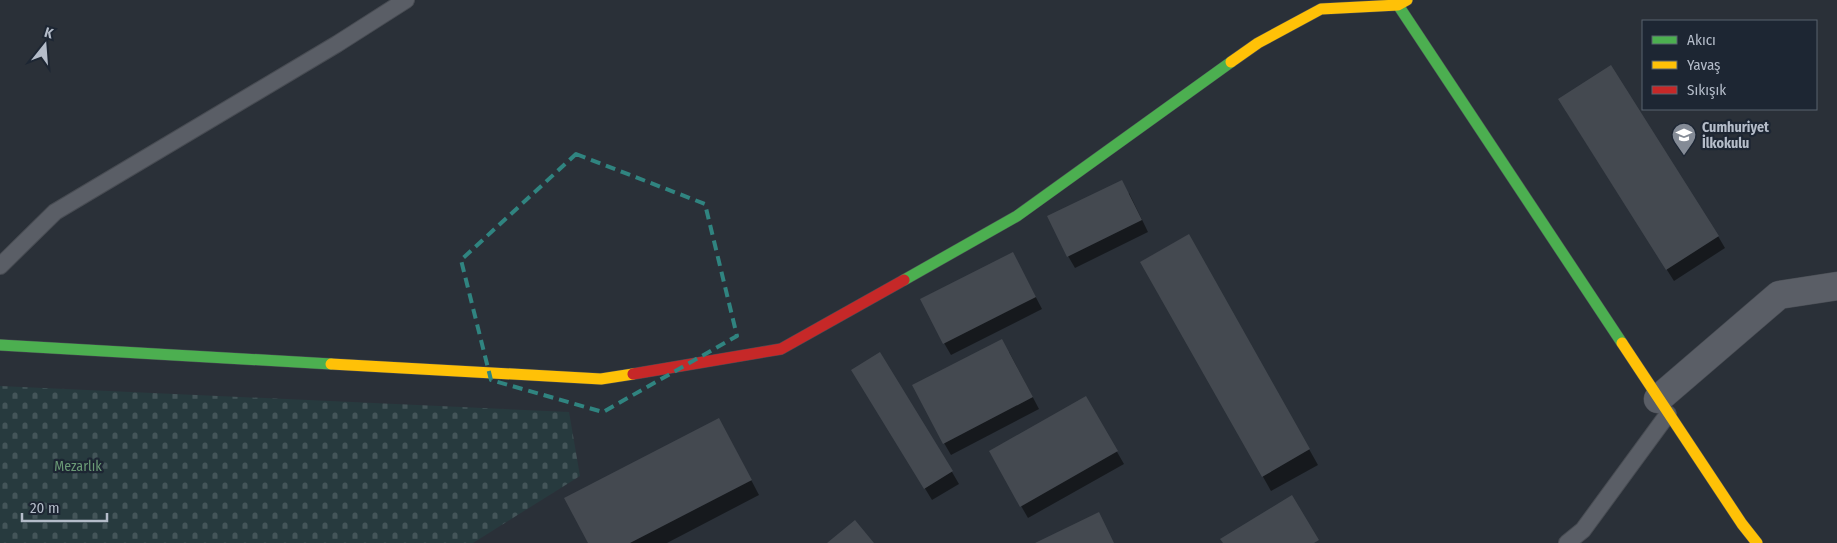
<svg xmlns="http://www.w3.org/2000/svg" width="1837" height="543" font-family="'Fira Sans Condensed',sans-serif">
  <style>
    .cemetery { fill: url(#cemetery-stones) }
    .shadow { fill: #0007 }
    .building { fill: #444950 }
    .lines { fill: none; stroke-linecap: round; stroke-linejoin: round }
    .lane-casing { stroke: #484c53; stroke-width: 18 }
    .street-casing { stroke: #484c53; stroke-width: 29 }
    .fast-casing { stroke: #484c53; stroke-width: 12 }
    .slow-casing { stroke: #484c53; stroke-width: 12 }
    .jam-casing { stroke: #484c53; stroke-width: 12 }
    .lane { stroke: #5a5e66; stroke-width: 16 }
    .street { stroke: #5a5e66; stroke-width: 28 }
    .fast { stroke: #4caf50; stroke-width: 11 }
    .slow { stroke: #ffc107; stroke-width: 11 }
    .jam { stroke: #c62828; stroke-width: 11 }
    .marked { fill: none; stroke: #308480; stroke-width: 4; stroke-dasharray: 10 6; stroke-linejoin: round }
    .labels { text-anchor: middle; stroke-width: 4.5; stroke-linejoin: round; paint-order: stroke }
    .poi-label { font-size: 14px; font-weight: bold; fill: #b4bcc9; stroke: #1d2633; text-anchor: start }
    .park-label { font-size: 14px; fill: #6b9a76; stroke: #1d2633 }
  </style>
  <defs>
    <pattern id="cemetery-stones" width="16" height="16" patternUnits="userSpaceOnUse" patternTransform="scale(1.25)"><rect width="16" height="16" fill="#273a3e"/><path d="M2 7V4a2 2 0 0 1 4 0v3zM10 15v-3a2 2 0 0 1 4 0v3z" fill="#445559"/></pattern>
  </defs>
  <rect width="100%" height="100%" fill="#2a3038"/>
  <!-- cemetery -->
  <path class="cemetery" d="M0,386L569,412L580,476L473,543H0Z"/>
  <!-- shadow -->
  <path class="shadow" d="M1566,111L1718,236L1725,248L1674,281Z
    M1129,193L1148,232L1075,268L1068,256Z
    M1189,236L1318,465L1271,491L1142,262Z
    M1019,265L1042,309L951,355L944,343Z
    M1009,352L1039,409L951,455L944,443Z
    M860,382L952,472L959,484L932,500Z
    M1086,398L1124,464L1028,518L990,452Z
    M727,434L759,495L667,543H589Z"/>
  <!-- building -->
  <path class="building" d="M1611,65L1719,236L1666,270L1558,99Z
    M1122,180L1142,220L1067,257L1047,216Z
    M1189,234L1310,449L1262,477L1140,262Z
    M1013,252L1036,297L943,344L920,299Z
    M1002,339L1033,397L943,444L912,385Z
    M880,352L953,471L924,489L851,370Z
    M1086,396L1118,451L1020,507L989,451Z
    M719,418L752,480L630,543H588L564,498Z
    M1292,495L1319,540L1314,543H1223L1220,539Z
    M1099,512L1114,543H1035Z
    M855,520L874,543H827Z"/>
  <g class="lines">
    <defs>
      <path id="lane" d="M0,266L55,212L337,44L406,0
        M1567,543L1583,530L1668,414"/>
      <path id="street" d="M1658,399L1779,295L1837,286"/>
      <path id="fast" d="M1400,0L1398,5L1622,343
        M904,280L1017,216L1231,62
        M0,345L331,364"/>
      <path id="slow" d="M1231,62L1258,43L1321,9L1398,5L1407,0
        M1622,343L1742,524L1757,543
        M331,364L601,379L633,374"/>
      <path id="jam" d="M633,374L781,349L904,280"/>
    </defs>
    <!-- lane casing -->
    <use href="#lane" class="lane-casing"/>
    <!-- street casing -->
    <use href="#street" class="street-casing"/>
    <!-- fast casing -->
    <use href="#fast" class="fast-casing"/>
    <!-- slow casing -->
    <use href="#slow" class="slow-casing"/>
    <!-- jam casing -->
    <use href="#jam" class="jam-casing"/>
    <!-- lane -->
    <use href="#lane" class="lane"/>
    <!-- street -->
    <use href="#street" class="street"/>
    <!-- fast -->
    <use href="#fast" class="fast"/>
    <!-- slow -->
    <use href="#slow" class="slow"/>
    <!-- jam -->
    <use href="#jam" class="jam"/>
  </g>
  <!-- marked area -->
  <path class="marked" d="M576,154L705,204L737,336L603,412L491,380L461,260Z"/>
  <!-- icons -->
  <defs>
    <symbol id="school-pin" viewBox="-11 -11 22 30"><path d="M0 17L-7.5 6A9.5 9.5 0 1 1 7.5 6Z" fill="#848b96" stroke="#1d2633"/><path d="M0-5L7-2L0 1L-7-2ZM-4 1L0 2.5L4 1V4Q0 6-4 4Z" fill="#fff"/></symbol>
  </defs>
  <g fill-rule="evenodd">
    <use href="#school-pin" x="1670" y="121" width="28" height="38"/>
  </g>
  <g class="labels">
    <!-- poi labels -->
    <g class="poi-label">
      <text x="1702" y="132">Cumhuriyet<tspan x="1702" dy="16">İlkokulu</tspan></text>
    </g>
    <!-- park labels -->
    <g class="park-label">
      <text x="78" y="471">Mezarlık</text>
    </g>
  </g>
  <!-- legend -->
  <rect x="1642" y="20" width="175" height="90" fill="#1d2633" stroke="#59626f"/>
  <rect x="1652" y="36" width="25" height="8" fill="#4caf50" stroke="#59626f"/>
  <text x="1687" y="45" font-size="15" fill="#b4bcc9">Akıcı</text>
  <rect x="1652" y="61" width="25" height="8" fill="#ffc107" stroke="#59626f"/>
  <text x="1687" y="70" font-size="15" fill="#b4bcc9">Yavaş</text>
  <rect x="1652" y="86" width="25" height="8" fill="#c62828" stroke="#59626f"/>
  <text x="1687" y="95" font-size="15" fill="#b4bcc9">Sıkışık</text>
  <!-- north arrow -->
  <g transform="translate(45 45) rotate(17)" stroke="#1d2633" stroke-width="4" paint-order="stroke">
  <path d="M0-4L9 19L0 12L-9 19Z" fill="#b4bcc9"/>
  <text y="-8" font-size="14" font-weight="bold" text-anchor="middle" fill="#b4bcc9">K</text>
  </g>
  <!-- scale -->
  <path d="M22 513v8h85v-8" fill="none" stroke="#b4bcc9" stroke-width="2.5"/>
  <text x="30" y="513" font-size="15" fill="#b4bcc9" stroke="#1d2633" stroke-width="4" paint-order="stroke">20 m</text>
</svg>
